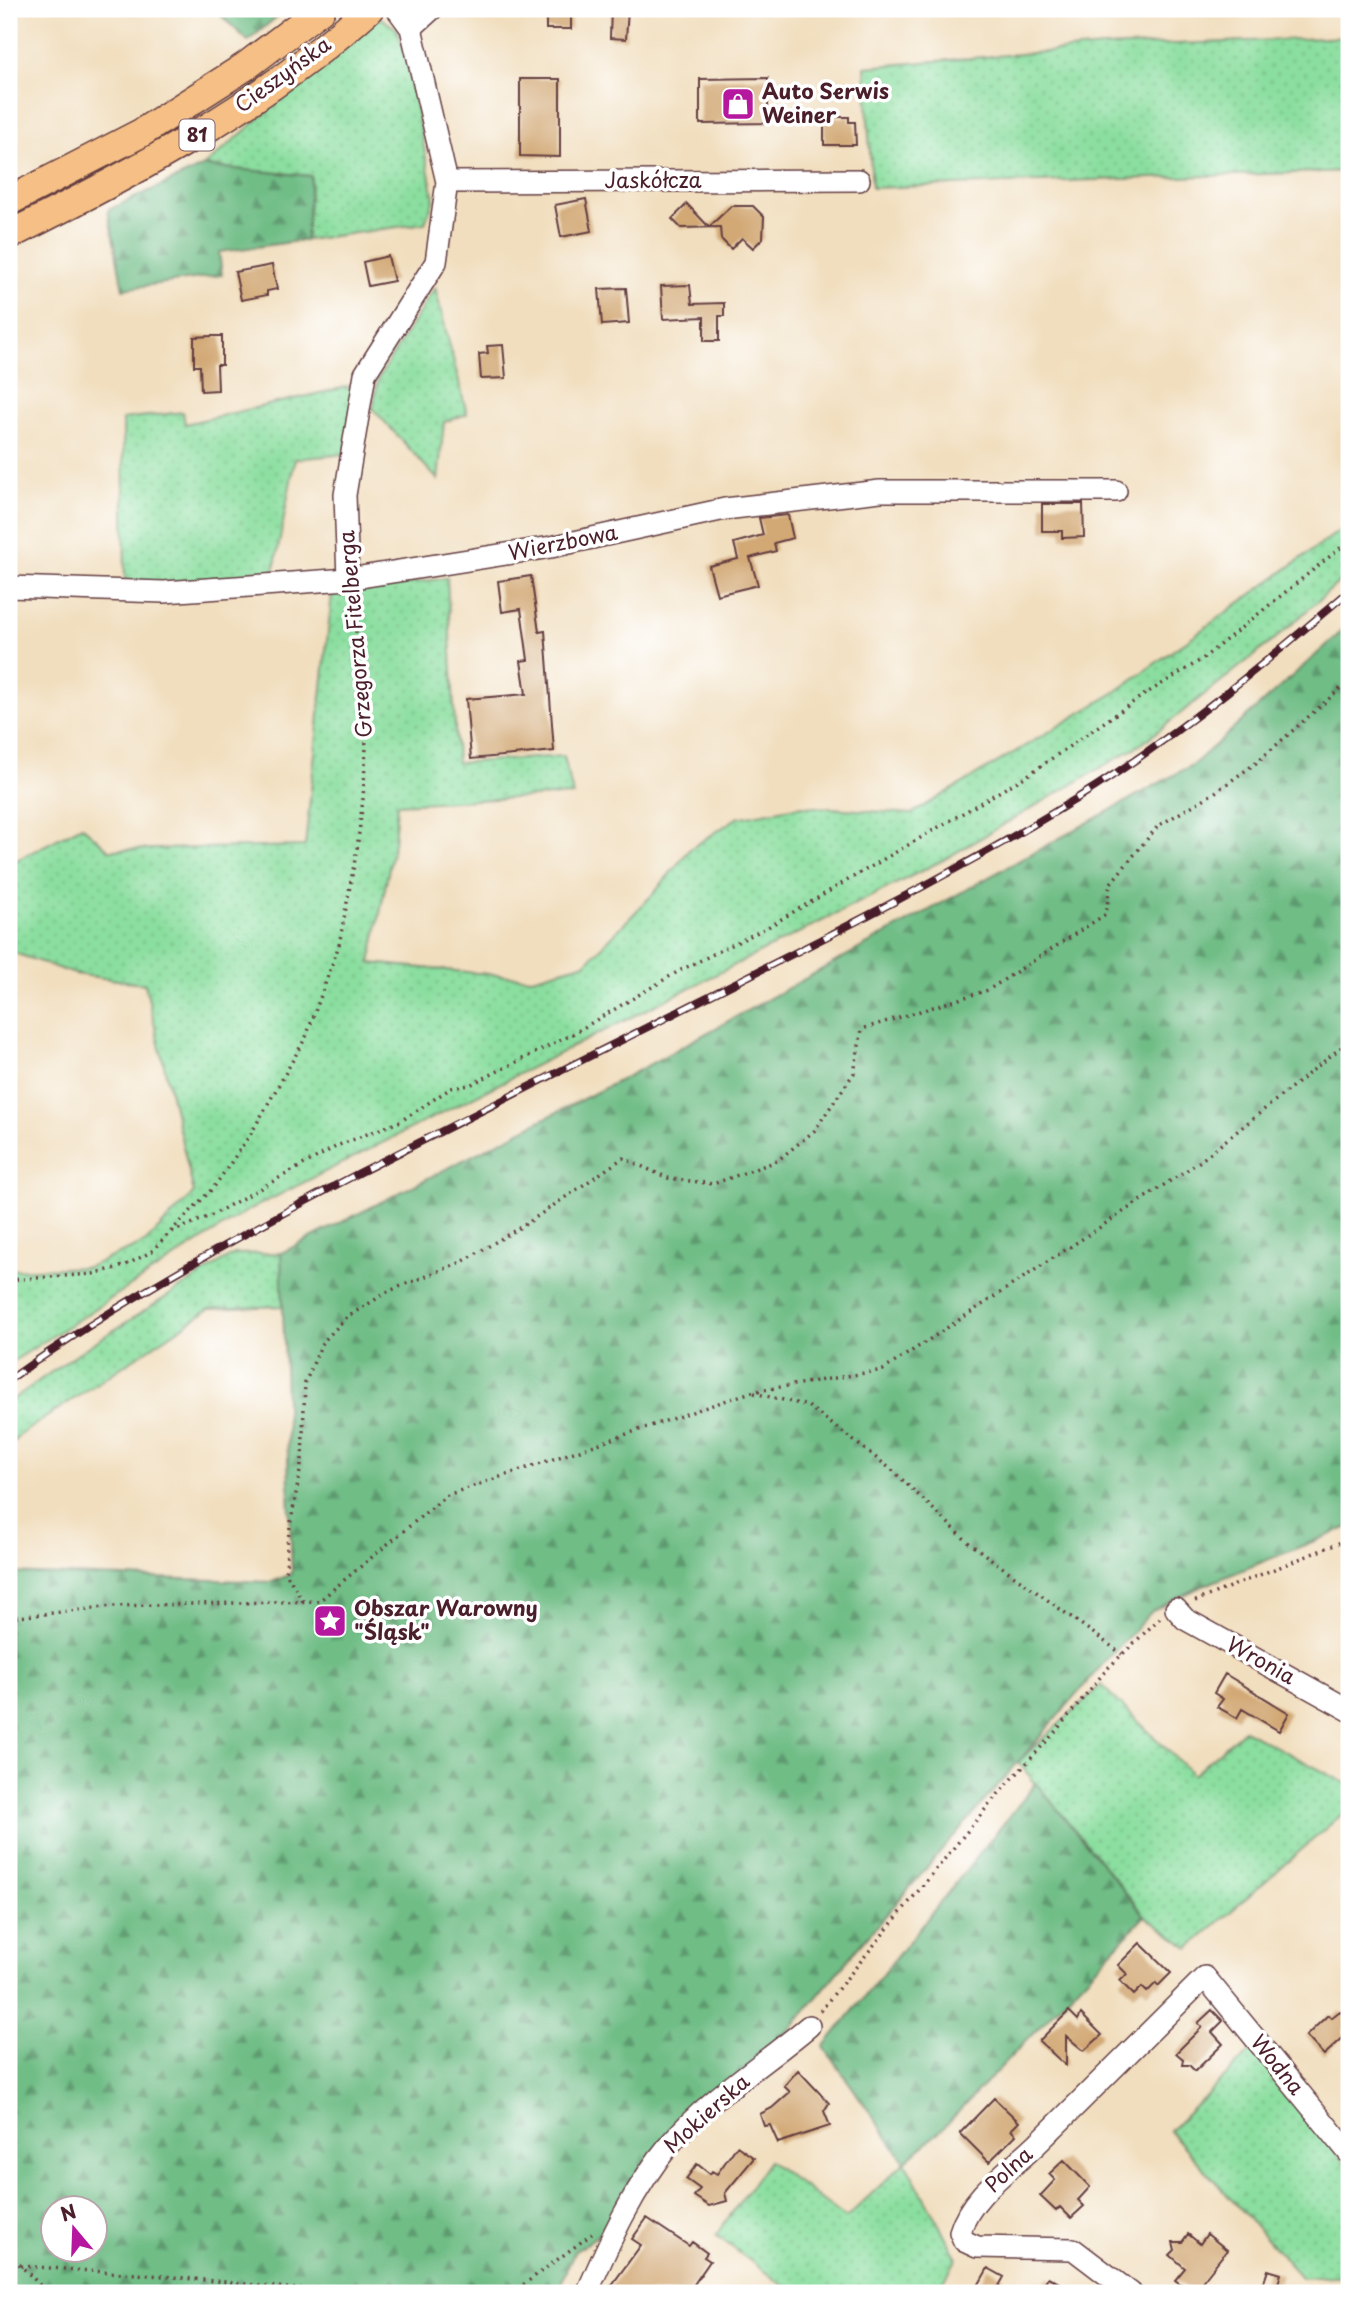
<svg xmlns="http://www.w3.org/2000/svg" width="1358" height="2302" font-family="'Playpen Sans',sans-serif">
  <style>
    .grass { fill: url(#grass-dots); stroke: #6a7e65; stroke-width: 2 }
    .forest { fill: url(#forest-firs); stroke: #5c6e58; stroke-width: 2; fill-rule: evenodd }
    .building { fill: #d2a874 }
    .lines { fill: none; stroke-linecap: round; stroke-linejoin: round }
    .minor-casing { stroke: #633c41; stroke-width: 24 }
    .major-casing { stroke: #633c41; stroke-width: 31 }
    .path { stroke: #633c41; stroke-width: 3.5; stroke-dasharray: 2 5; stroke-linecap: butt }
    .minor { stroke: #fff; stroke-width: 21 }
    .major { stroke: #f5bf86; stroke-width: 28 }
    .rail-casing { stroke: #4a1f2b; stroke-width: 8 }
    .rail { stroke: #fff; stroke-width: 5; stroke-dasharray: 16; stroke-linecap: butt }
    .labels { text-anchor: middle; stroke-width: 7; stroke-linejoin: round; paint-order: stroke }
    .shield { fill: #fff; stroke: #80626b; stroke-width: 2 }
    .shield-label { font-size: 19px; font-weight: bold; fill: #4a1f2b }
    .street-label { font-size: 21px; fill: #4a1f2b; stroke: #fff }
    .poi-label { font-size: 21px; font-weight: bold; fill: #4a1f2b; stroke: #fff; text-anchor: start }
  </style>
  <defs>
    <pattern id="grass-dots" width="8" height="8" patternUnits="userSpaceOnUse" patternTransform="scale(1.75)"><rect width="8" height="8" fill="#8ade9f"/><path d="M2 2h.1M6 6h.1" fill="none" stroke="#79be89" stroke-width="1.8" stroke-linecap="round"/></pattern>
    <pattern id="forest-firs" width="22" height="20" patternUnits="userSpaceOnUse" patternTransform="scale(1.75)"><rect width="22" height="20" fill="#6fbd86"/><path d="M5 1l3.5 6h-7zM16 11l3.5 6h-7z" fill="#5d996e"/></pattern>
  </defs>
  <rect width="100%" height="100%" fill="#fff"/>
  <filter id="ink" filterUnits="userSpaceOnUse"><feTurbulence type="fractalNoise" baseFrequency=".0143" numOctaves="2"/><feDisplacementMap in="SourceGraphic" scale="14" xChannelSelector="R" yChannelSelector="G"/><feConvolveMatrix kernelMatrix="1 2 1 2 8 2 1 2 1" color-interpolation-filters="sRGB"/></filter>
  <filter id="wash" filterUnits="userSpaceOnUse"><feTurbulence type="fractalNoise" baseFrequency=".00686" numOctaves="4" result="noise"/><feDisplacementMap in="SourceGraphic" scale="28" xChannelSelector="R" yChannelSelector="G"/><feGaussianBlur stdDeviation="1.57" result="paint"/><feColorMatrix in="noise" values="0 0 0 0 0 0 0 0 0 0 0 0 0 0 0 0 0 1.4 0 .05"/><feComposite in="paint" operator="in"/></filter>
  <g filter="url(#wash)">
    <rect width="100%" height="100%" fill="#f1debe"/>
    <!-- grass -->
    <path class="grass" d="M378,16L397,29L408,65L434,199L425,223L306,240L311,176L204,166Z
      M1349,37V171L872,188L865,67L1103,47Z
      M435,287L467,414L444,422L438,480L373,409L378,379Z
      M355,385L345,454L295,459L273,576L125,585L123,419L183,412L185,424Z
      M1349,524V573L1281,634L1143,743L943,860L247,1211L9,1364V1270L88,1267L145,1243L194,1193L145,984L75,974L9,951V864L82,826L109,850L305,846L332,594L447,578L457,763L564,756L573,795L397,804L394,843L370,963L532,978L586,963L655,892L690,849L737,818L802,806L911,814L1114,693Z
      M281,1253L283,1306L209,1309L21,1434L9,1446V1402L78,1353L234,1254Z
      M1101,1685L1193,1775L1244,1730L1349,1785V1808L1189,1948L1145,1916L1018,1762Z
      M1254,2048L1349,2169V2275L1302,2278L1170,2131Z
      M769,2161L846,2218L905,2162L957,2258L937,2293H793L716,2235Z"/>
    <!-- forest -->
    <path class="forest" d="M214,9H286L248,41Z
      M204,166L311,176L306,240L219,252L222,275L123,289L108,210Z
      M1349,623V1527L1198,1588L1152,1611L1102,1665L854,1952L792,2027L680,2132L607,2229L574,2252L560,2285L550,2293H9V1573L272,1582L292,1574L281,1253L636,1072L1194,764L1337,636ZM52,2208H94V2250H52Z
      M1036,1783L1145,1916L942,2129L905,2162L824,2047Z"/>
    <g id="blocks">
      <!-- building -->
      <path class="building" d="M546,9H571V29H546Z
        M611,9H628L626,39L610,38Z
        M768,78V123L700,124V79Z
        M520,79H560V157L520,156Z
        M824,117H849V122H855L856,145H824Z
        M586,199L592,231L561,237L555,205Z
        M687,204L709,227L731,206H753L764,217L763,238L753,248L742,238L731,249L721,239L720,227L681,228L672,219Z
        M388,256L394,281L368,286L363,262Z
        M272,265L277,289L267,291V295L241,300L235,272Z
        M690,285L692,304L724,303V316H719V341H704V317L663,319L661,286Z
        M626,288L629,323L602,325L599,289Z
        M212,336H222V365H217L218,390L201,391L200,366H194V337Z
        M503,345L506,378L481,379L479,354L488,353L487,346Z
        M1042,504H1083L1084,537L1062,538V531H1042Z
        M788,515L793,538L774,543L776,551L750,558L758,585L717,595L709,566L738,559L734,543L763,535L759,518Z
        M531,576L539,632L545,631L554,751L471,759L466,699L526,694L521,661L528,660L521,609L502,612L498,581Z
        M1225,1674L1289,1713L1279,1731L1242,1709L1237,1718L1217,1707L1223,1699L1214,1693Z
        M1140,1943L1171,1973L1158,1986L1156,1983L1147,1992L1142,1987L1134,1995L1120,1981L1127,1974L1118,1965Z
        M1212,2010L1223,2021L1212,2032L1223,2044L1195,2071L1189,2065H1182L1183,2059L1176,2053L1202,2027L1198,2023Z
        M1069,2011L1078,2020L1081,2014L1102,2035L1084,2051L1066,2036V2066L1039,2041Z
        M1340,2011L1349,2021V2025L1343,2031L1346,2035L1324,2055L1306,2036L1328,2015L1331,2018Z
        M798,2070L829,2103L824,2111L830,2126L778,2143L770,2125L764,2126L760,2114L772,2108L790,2092L784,2086Z
        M994,2098L1019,2122L1011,2130L1016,2135L989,2162L960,2133Z
        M737,2146L754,2158L725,2193L727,2201L709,2206L694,2196L700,2189L686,2179L697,2164L710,2174L712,2171L717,2174Z
        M1064,2160L1090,2187L1078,2200L1084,2206L1071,2218L1060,2207L1056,2211L1040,2196L1055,2180L1049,2174Z
        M647,2218L689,2246L692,2242L707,2253L704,2257L710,2261L688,2293H606L641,2245L632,2239Z
        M1188,2234L1200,2244L1207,2234L1227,2250L1193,2293L1175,2280L1185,2268L1170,2255L1175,2250L1173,2242H1182Z
        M988,2268L1004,2277L995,2293H974Z
        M1268,2270L1281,2274L1275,2293L1261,2291Z
        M1048,2277L1077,2293H1038Z"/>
    </g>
  </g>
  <g filter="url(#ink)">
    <use href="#blocks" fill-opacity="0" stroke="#633c41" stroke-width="2"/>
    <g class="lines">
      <defs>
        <path id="minor" d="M411,28L432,9
          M447,182L859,180
          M348,579L345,495L365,374L436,262L447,182L411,28L397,9
          M9,587L164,592L348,579L551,547L725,509L880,491H1116
          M1176,1609L1185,1619L1349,1710
          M587,2293C609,2242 634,2187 670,2144C708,2099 764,2064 809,2026
          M1131,2293L1073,2249L977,2247L964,2241L960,2232C971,2194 1013,2168 1040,2141C1095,2086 1150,2032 1205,1977L1349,2153"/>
        <path id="major" d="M9,201L141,133L246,66L321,9
          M9,235C136,172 263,105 369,9"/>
      </defs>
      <!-- minor casing -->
      <use href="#minor" class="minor-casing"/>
      <!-- major casing -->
      <use href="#major" class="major-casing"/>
      <!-- path -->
      <path class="path" d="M172,1232L212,1215L339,1145L401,1121L451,1088L470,1085L571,1035L679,971L766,928L1028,775L1142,696L1201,660L1349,541
        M9,1280L93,1274L124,1266L151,1252L214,1187L252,1132L306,1037L339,945L357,849L363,799L366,748L361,664L351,598
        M754,1393L808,1406L892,1470L969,1543L1122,1654
        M303,1601L286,1573L287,1544L302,1460L305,1383L322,1343L347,1317L389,1291L462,1262L529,1222L623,1158L668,1178L713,1184L777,1161L814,1131L854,1073L862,1029L988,990L1106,914L1110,884L1158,826L1214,793L1256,763L1349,681
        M1195,1601L1349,1539
        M9,1618L113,1606L319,1601L447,1495L751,1392L883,1370L1199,1162L1349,1041
        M820,2011L992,1801L1055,1732L1107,1669L1160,1618
        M9,2254L48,2293
        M21,2266L163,2276L338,2293
        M512,2293L592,2234"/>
      <!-- minor -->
      <use href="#minor" class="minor"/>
      <!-- major -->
      <use href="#major" class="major"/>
      <defs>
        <path id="rail" d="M9,1380C119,1301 239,1236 359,1173C485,1108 611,1046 737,982C858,921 980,860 1095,787C1185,729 1268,661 1349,591"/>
      </defs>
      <!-- rail casing -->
      <use href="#rail" class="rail-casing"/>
      <!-- rail -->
      <use href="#rail" class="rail"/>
    </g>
  </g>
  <!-- icons -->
  <defs>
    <symbol id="shop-square" viewBox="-11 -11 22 22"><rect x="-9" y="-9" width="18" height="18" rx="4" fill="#b5179e" stroke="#fff"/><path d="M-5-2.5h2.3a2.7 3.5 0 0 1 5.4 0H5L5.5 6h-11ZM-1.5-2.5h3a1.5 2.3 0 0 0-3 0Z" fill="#fff"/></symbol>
    <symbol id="sight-square" viewBox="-11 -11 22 22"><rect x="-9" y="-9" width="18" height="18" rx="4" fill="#b5179e" stroke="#fff"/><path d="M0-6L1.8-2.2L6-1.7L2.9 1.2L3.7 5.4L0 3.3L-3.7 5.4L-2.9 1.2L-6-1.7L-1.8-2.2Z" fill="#fff"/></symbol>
  </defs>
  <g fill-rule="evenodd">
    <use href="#shop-square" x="719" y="85" width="38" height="38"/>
    <use href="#sight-square" x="311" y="1602" width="38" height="38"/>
  </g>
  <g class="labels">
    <!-- shield labels -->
    <rect class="shield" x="179.5" y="119.5" width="35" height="31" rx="5"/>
    <g class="shield-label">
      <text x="197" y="142">81</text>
    </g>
    <!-- street labels -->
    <g class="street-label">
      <text transform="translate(283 75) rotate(-36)" y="7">Cieszyńska</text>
      <text x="653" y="188">Jaskółcza</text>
      <text transform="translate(563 543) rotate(-11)" y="7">Wierzbowa</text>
      <text transform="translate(356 634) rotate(-95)" y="7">Grzegorza Fitelberga</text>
      <text transform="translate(1261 1661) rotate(29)" y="7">Wronia</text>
      <text transform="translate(1277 2065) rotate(51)" y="7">Wodna</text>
      <text transform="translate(707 2114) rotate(-42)" y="7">Mokierska</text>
      <text transform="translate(1009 2170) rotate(-43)" y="7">Polna</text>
    </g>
    <!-- poi labels -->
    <g class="poi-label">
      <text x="762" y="99">Auto Serwis<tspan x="762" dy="24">Weiner</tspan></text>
      <text x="354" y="1616">Obszar Warowny<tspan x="354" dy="24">"Śląsk"</tspan></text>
    </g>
  </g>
  <!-- margin -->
  <rect width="1358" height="2302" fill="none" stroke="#fff" stroke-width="35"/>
  <!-- north arrow -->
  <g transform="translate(74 2229) rotate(341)"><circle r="33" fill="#ffffff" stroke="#b7a5aa" stroke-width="2"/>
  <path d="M0-5L12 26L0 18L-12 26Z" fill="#b5179e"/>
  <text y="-10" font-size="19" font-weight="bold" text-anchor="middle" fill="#4a1f2b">N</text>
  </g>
</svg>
